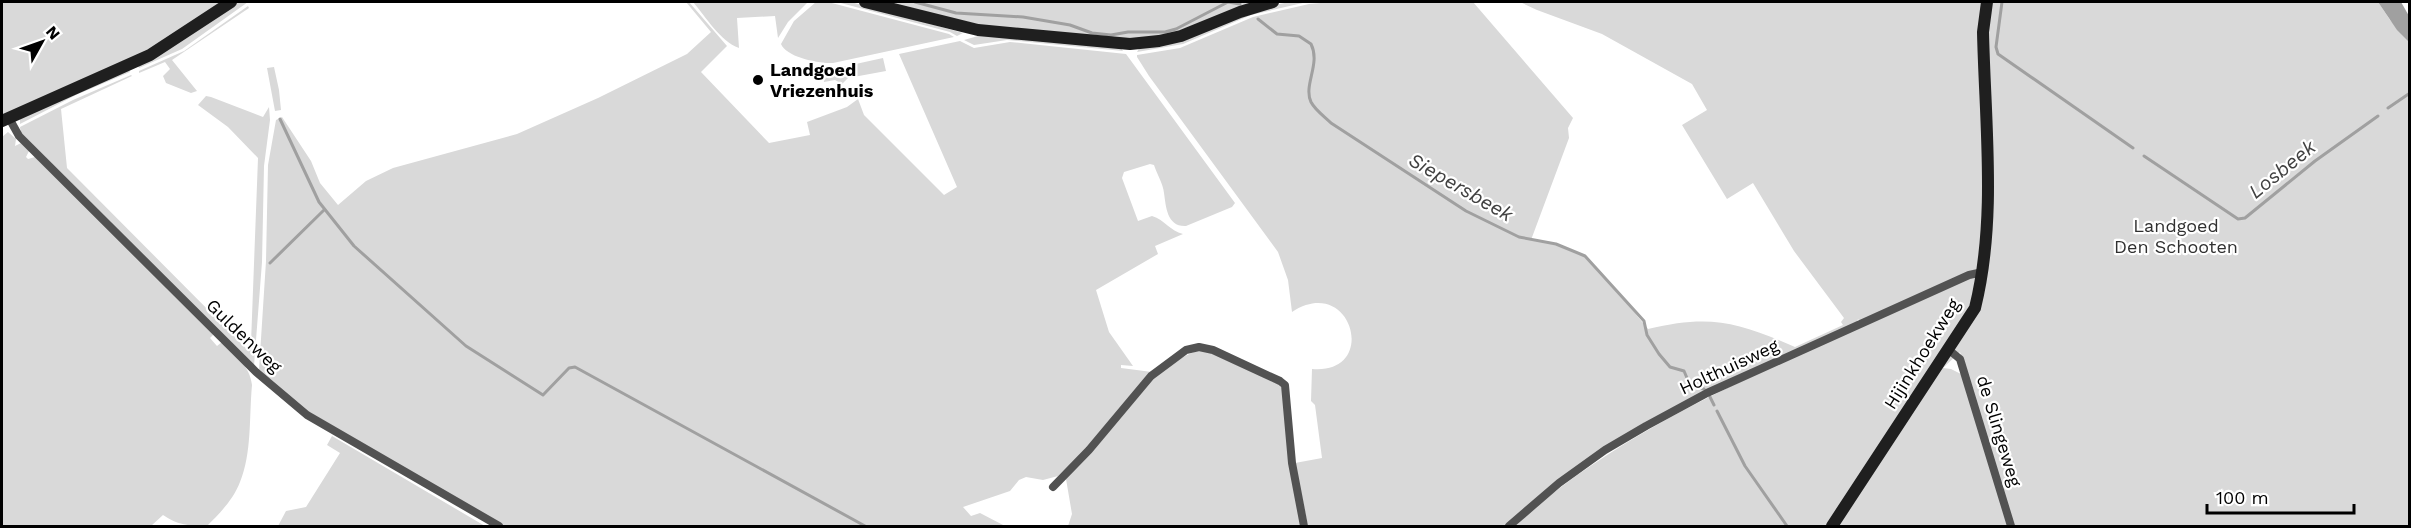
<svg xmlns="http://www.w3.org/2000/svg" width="2411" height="528" font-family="'Work Sans',sans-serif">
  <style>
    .green { fill: #d9d9d9 }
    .water { fill: #a0a0a0 }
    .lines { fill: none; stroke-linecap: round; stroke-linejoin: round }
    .stream { stroke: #a0a0a0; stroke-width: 3 }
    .street { stroke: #525252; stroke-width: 8 }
    .secondary { stroke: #1f1f1f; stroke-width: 12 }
    .poi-dot { fill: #000; stroke: #fff; stroke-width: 2 }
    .labels { text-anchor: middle; stroke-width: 4.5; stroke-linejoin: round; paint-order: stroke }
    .poi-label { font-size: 18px; font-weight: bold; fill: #000; stroke: #fff; text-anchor: start }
    .park-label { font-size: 18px; fill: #303030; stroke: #fff }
    .street-label { font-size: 18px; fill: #000; stroke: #fff }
    .water-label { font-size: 20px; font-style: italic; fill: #414141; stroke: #fff }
  </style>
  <rect width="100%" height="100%" fill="#fff"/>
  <!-- green -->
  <path class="green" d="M2,2H221L148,51L2,117Z
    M238,2H248L182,49L139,68L138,66L165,51Z
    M686,2H689L727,46L701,72L769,143L810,135L807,122L847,107L858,99L864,115L944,195L957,187L899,54L960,41L974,48L1010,42L1126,54L1235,203L1232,207L1186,226C1167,227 1166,207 1164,193C1163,184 1157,174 1154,165L1150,164L1124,172L1122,178L1138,221L1152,216C1165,220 1170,231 1183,234L1155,246L1158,254L1096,290L1109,332L1133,366L1121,365V368L1152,372L1093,442L1058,476L1043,480L1026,477L1019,480L1010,491L963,507L971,516L980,513L1005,526H504L299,406L259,370L266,261L268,165L276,120L282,117L311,161L320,183L338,205L366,181L393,168L517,134L598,98L687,54L711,32Z
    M693,2H808L788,22L778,38L775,16L737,18L739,48C720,41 706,17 693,2Z
    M816,2H828L949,34L954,37L833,63C819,64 786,57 781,44L794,21Z
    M837,2H851L963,33L957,36L950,32Z
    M880,2H1258L1185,31L1157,38L1128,39L991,27Z
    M1289,2H1307L1251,15L1183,44L1137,52L1140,47L1261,8Z
    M1332,2H1473L1573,118L1568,128L1569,138L1531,240L1557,245L1585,256L1600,271L1648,329C1710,314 1738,322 1795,347L1843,325L1841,322L1844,318L1794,251L1753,183L1727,199L1682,125L1707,110L1692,84L1602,34L1537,10L1520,2H2378L2390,20L2409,40V526H2014L1960,352L1943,368L1951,369L1961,374L2009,526H1513C1620,432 1735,384 1863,325L1858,319L1857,322L1705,391L1557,481L1504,526H1308L1295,463L1322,458L1315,405L1311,401L1312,369C1380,375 1352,273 1292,312L1288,280L1278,252L1149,76L1137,57V55L1180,48L1253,17L1309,4Z
    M248,6L249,8L172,60L197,91L191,93L166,83L163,76L170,69L165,62L139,73V71L184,51Z
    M985,34L1121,48L1123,51L1007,40L974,45L964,40Z
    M883,58L886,71L848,78L842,84L835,80L824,82L822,69H833Z
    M274,67L279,90L281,110L275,111L267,68Z
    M129,70L130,72L76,95L20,124V117Z
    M131,75L132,76L61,109L67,168L246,348L251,343L258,158L228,127L198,105L206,96L211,97L263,117L269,107L270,120L264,166L262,262L254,366L21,134L20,127L73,100Z
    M8,132L16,139L15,146L21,143L29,151L26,157L28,159L35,157L214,334L210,338L217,346L222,342C235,355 250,366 252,385C249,417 252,453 240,482C233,500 220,513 207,526C190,526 177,525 163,515L151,526H2V137Z
    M1200,350L1209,352L1280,385L1282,388L1301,526H1068L1072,514L1066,479C1100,439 1149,365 1200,350Z
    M332,436L485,526H278L286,511L306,507L340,453L327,445Z"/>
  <!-- water -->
  <path class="water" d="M2378,2H2401L2409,16V42L2397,30Z"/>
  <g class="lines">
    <!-- stream -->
    <path class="stream" d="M915,2L956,13L1023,17L1070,25L1092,33L1111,35L1128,32H1165L1176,29L1228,2L1240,4
      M2002,2L1996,47L1998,54L2133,148
      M1258,19L1277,34L1299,36L1311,44C1321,64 1303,85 1311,102C1315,110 1325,117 1331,123L1466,211L1519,237L1556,244L1585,256L1644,321L1647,335L1659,354L1670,367L1684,371L1690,385L1704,389
      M2388,108L2410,93
      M280,119L319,202L354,246L466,346L543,395L569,368L575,367L865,526
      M2144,156L2238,219L2245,218L2315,161L2378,116
      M270,263L324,210
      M1710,397L1714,405
      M1717,411L1745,466L1787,526"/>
    <!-- street -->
    <path class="street" d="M9,118L19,136L256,372L307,415L499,526
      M1949,350L1960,359L2011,526
      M1053,487L1089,450L1151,376L1186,350L1199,347L1213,350L1280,381L1285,385L1292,463L1304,526
      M1509,526L1559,483L1605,450L1646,426L1707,393L1969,275L1983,272"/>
    <!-- secondary -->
    <path class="secondary" d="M865,2L978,30L1130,44L1159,41L1181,36L1240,12L1273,2
      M2,121L150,55L231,2
      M1832,526L1975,308C1997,219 1985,124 1983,32L1987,2"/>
  </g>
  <!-- markers -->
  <circle class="poi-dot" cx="758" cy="80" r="6"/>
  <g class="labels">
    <!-- poi labels -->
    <g class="poi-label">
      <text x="770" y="76">Landgoed<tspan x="770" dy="21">Vriezenhuis</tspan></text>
    </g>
    <!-- park labels -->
    <g class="park-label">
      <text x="2176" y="232">Landgoed<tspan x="2176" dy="21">Den Schooten</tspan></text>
    </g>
    <!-- street labels -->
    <g class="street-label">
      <text transform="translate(244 336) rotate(44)" y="6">Guldenweg</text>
      <text transform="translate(1922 354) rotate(-58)" y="6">Hijinkhoekweg</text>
      <text transform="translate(1729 367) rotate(-25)" y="6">Holthuisweg</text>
      <text transform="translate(1999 431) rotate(73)" y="6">de Slingeweg</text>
    </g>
    <!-- water labels -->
    <g class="water-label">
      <text transform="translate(2282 169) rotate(-39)" y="7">Losbeek</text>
      <text transform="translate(1461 187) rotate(30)" y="7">Siepersbeek</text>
    </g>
  </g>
  <!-- border -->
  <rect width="2411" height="528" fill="none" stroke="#000000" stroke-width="6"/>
  <!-- north arrow -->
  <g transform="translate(42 42) rotate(50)" stroke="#ffffff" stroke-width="4.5" paint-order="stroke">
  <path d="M0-4.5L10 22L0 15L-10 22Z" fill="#000000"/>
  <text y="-9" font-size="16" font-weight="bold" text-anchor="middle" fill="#000000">N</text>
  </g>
  <!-- scale -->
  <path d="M2207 504v9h147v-9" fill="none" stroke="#000000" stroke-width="3"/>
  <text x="2216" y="504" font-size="18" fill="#000000" stroke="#ffffff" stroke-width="4.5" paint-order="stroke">100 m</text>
</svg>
